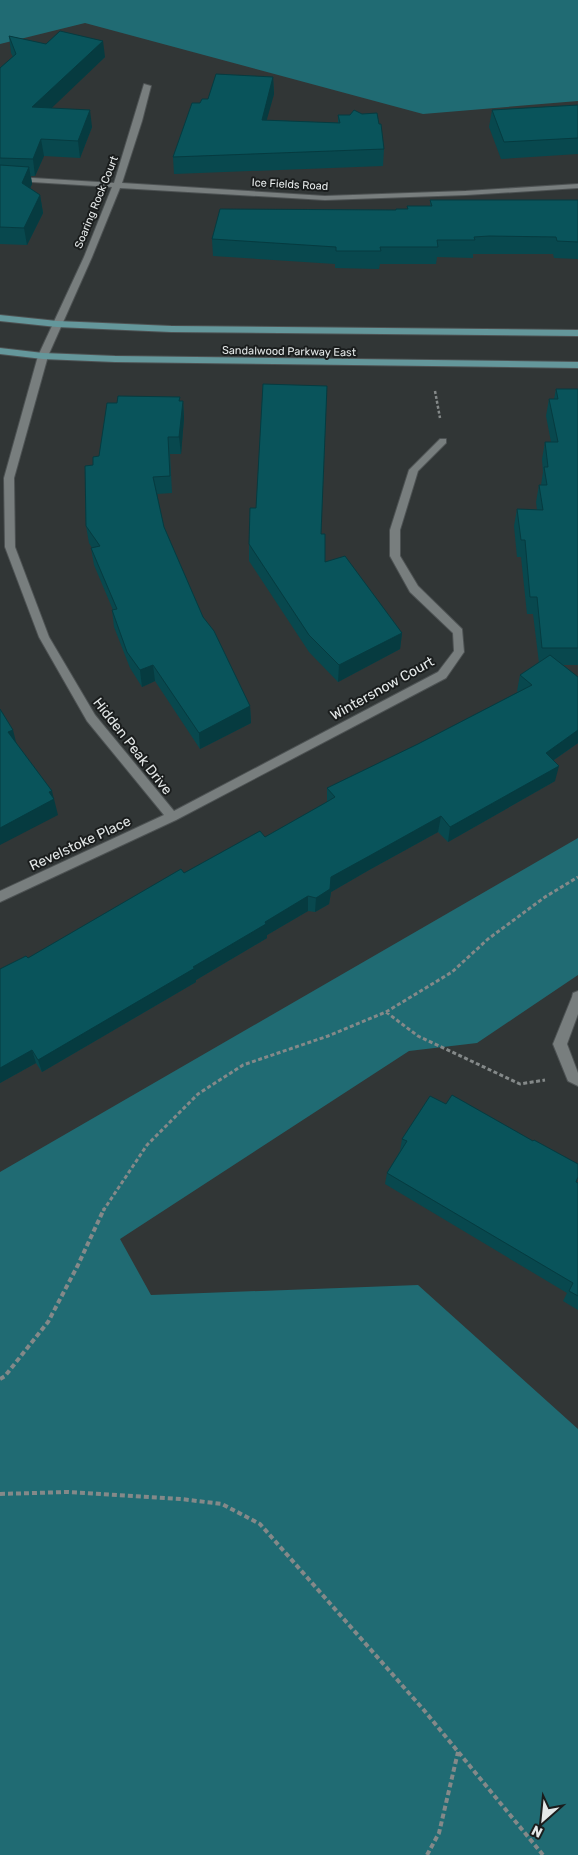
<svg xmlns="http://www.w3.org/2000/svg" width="578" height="1855" font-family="Rubik,sans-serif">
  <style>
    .green { fill: #206b73 }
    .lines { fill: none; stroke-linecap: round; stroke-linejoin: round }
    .street-casing { stroke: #4d5253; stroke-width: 2 }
    .secondary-casing { stroke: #4d5253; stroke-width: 2 }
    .path-far2 { stroke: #848989; stroke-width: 2.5; stroke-dasharray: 3 2; stroke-linecap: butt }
    .path-far1 { stroke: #848989; stroke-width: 3; stroke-dasharray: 4 2.5; stroke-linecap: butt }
    .path { stroke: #848989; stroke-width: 4; stroke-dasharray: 5 3; stroke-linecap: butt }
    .street { fill: #787e7e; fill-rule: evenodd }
    .secondary { fill: #64979b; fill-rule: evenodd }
    .wall { fill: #08484e }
    .shaded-wall { fill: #063b40 }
    .building { fill: #09545b; stroke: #063b40 }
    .labels { text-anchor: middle; stroke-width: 4; stroke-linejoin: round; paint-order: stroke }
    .far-street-label { font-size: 11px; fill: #e4e8e8; stroke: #1a1d1d }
    .street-label { font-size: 14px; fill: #e4e8e8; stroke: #1a1d1d }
  </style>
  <rect width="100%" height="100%" fill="#313636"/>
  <!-- green -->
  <path class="green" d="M0,0H578V101L423,114L85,23L0,44Z
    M578,838V975L477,1043L409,1051L120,1239L151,1295L418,1285L578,1429V1855H0V1172Z"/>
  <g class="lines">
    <defs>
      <path id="street" d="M144,84L151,86L142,121L122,183L325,196L466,191L578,184V188L466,195L325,200L120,188L92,257L48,356L14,478L15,547L49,637L95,715L174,811L438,672L454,651L453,633L410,592L390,556V530L409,470L440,439H446V443L418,471L400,530V556L418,586L462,629L464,652L446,678L176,820L0,902V891L164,815L87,721L39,637L5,547L4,478L38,356L84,257L112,187L0,180V176L114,183Z
        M578,991V1014L567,1044L578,1073V1086L568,1081L553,1044L572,997L573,993Z"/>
      <path id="secondary" d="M0,315L57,321L171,326L578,330V336L171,332L57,327L0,321Z
        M0,348L43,353L115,356L578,362V368L115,362L43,359L0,354Z"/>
    </defs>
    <!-- street casing -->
    <use href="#street" class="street-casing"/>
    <!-- secondary casing -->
    <use href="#secondary" class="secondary-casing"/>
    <!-- path-far2 -->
    <path class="path-far2" d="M435,391L440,418"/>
    <!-- path-far1 -->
    <path class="path-far1" d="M386,1012L418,1036L520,1084L545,1080
      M103,1211L147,1145L198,1094L243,1065L328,1036L386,1012L452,972L488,939L545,897L578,877"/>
    <!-- path -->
    <path class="path" d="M0,1379L5,1376L48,1322L78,1265L104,1209
      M0,1494L68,1492L181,1499L222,1504L260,1524L423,1709L543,1855
      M427,1855L439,1833L458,1752"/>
    <!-- street -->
    <use href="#street" class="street"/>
    <!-- secondary -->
    <use href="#secondary" class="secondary"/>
  </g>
  <!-- wall -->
  <path class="wall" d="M9,36L105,57L51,108L92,127L80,158L44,156L35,176H31L32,184L30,188L40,195L43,213L27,245L0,244V68L13,57L11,53Z
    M273,77L274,94L266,120L338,123V115L384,149L383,166L174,174L173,157L200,103L208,99Z
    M578,105V154L501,159L489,127L492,110Z
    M430,200H578V259L554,258L553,254H473V258L437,257L436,264H380L379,269L335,268V264L213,256L212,239L396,210L430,206Z
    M556,389H578V665H563L578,677V743L554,760L555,781L448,842L438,832L369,870L331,892L329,904L315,912L308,911L267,935V938L196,980V982L42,1072L36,1063L0,1083V969L28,958L184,873L265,837L327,802V788L418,744L518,692L517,691L520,675L539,663L533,614H527L521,557H517L514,526L517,509L537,510L536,502L539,485H541L543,472L542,459L545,442H551L546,416L549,399H554Z
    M180,397V401H183L184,418L181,454H170L172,493L157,494L164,527L203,617L250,706L251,723L200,749L155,681L142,687L130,668L114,627L112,610H113L94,565L91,548H92L89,543L86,526L93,465L99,456Z
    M321,534L325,562L402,633L400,649L338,682L309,652L249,561V544Z
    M402,1139L576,1182L578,1183V1310L563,1301L567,1293L385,1184L387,1173L400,1151Z"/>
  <!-- shaded-wall -->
  <path class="shaded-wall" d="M103,41L105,57L35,124L32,107Z
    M273,77L274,94L262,137V120Z
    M90,110L92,127L80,158L78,141Z
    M41,139L44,156L35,176L33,159Z
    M29,167L32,184L25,200L22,183Z
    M40,195L43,213L27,245L24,228Z
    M183,401L184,418L181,454L179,437Z
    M402,633L400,649L338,682L339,665Z
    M153,665L155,681L142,687L140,670Z
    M250,706L251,723L200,749L199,733Z
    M13,730L17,746L8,732Z
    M578,730V743L542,768L546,753Z
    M559,766L555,781L448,842L450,827Z
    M52,791L58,815L0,845V828Z
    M441,816L438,832L369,870L331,892L329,904L315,912L316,898L331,877L371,855Z
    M308,896V911L267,935V938L196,980V982L42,1072L38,1060L193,967L265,922Z
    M32,1050L36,1063L0,1083V1068Z"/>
  <!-- building -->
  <path class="building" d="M60,31L103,41L32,107L90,110L78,141L41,139L33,159L0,158V68L16,54L9,36L46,44Z
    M216,74L273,77L262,120L340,123L338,115H350L354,110L362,114L377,113L379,124H381L384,149L173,157L192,103H200L202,99H208Z
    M578,105V138L504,142L492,110Z
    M0,165L29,167L22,183L40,195L24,228L0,227Z
    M430,200H578V242L557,241L556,237L489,236L474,237L475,240H437L438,247H380L381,251H336V247L212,239L220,209L396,210V209H408L407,206H432Z
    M263,384L327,386L321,534H325V562L345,556L402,633L339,665L309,635L249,544L250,508H256Z
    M556,389H578V648H542L537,597H530L525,540H521L517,509L543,510L539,485H547L544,467H548L545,442H558L549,399H558Z
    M118,396L180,397L179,401H183L179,437H168L170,476L153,477L164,527L203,617L214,631L250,706L199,733L153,665L140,670L127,652L112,610L117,609L91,548L100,546L86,526L85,466L93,465V457L99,456L107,403H117Z
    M550,655L578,677V730L546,753L559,766L450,827L441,816L371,855L331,877L330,889L316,898L308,896L265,922L266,924L193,967L195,968L38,1060L32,1050L0,1068V969L26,956L28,958L181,869L184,873L260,831L265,837L325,803L335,797L327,788L418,744L532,685L520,675Z
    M0,709L13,730L8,732L52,791L49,792L54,799L0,828Z
    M452,1095L533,1141L534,1140L578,1164V1177L576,1182L578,1183V1296L569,1291L573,1283L387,1173L407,1141L402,1139L430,1096L446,1104Z"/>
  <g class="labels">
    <!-- far-street labels -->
    <g class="far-street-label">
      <text transform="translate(290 184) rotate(3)" y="4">Ice Fields Road</text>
      <text transform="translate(96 202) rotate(-68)" y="4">Soaring Rock Court</text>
      <text transform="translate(289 351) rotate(1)" y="4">Sandalwood Parkway East</text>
    </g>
    <!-- street labels -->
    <g class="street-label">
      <text transform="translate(382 688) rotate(-29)" y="5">Wintersnow Court</text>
      <text transform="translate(133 746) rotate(52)" y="5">Hidden Peak Drive</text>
      <text transform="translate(80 843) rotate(-25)" y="5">Revelstoke Place</text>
    </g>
  </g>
  <!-- north arrow -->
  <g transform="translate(543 1820) rotate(207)" stroke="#1a1d1d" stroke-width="4" paint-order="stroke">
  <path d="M0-4L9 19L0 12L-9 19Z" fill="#e4e8e8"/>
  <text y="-8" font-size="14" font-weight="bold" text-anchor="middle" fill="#e4e8e8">N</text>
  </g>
</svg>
